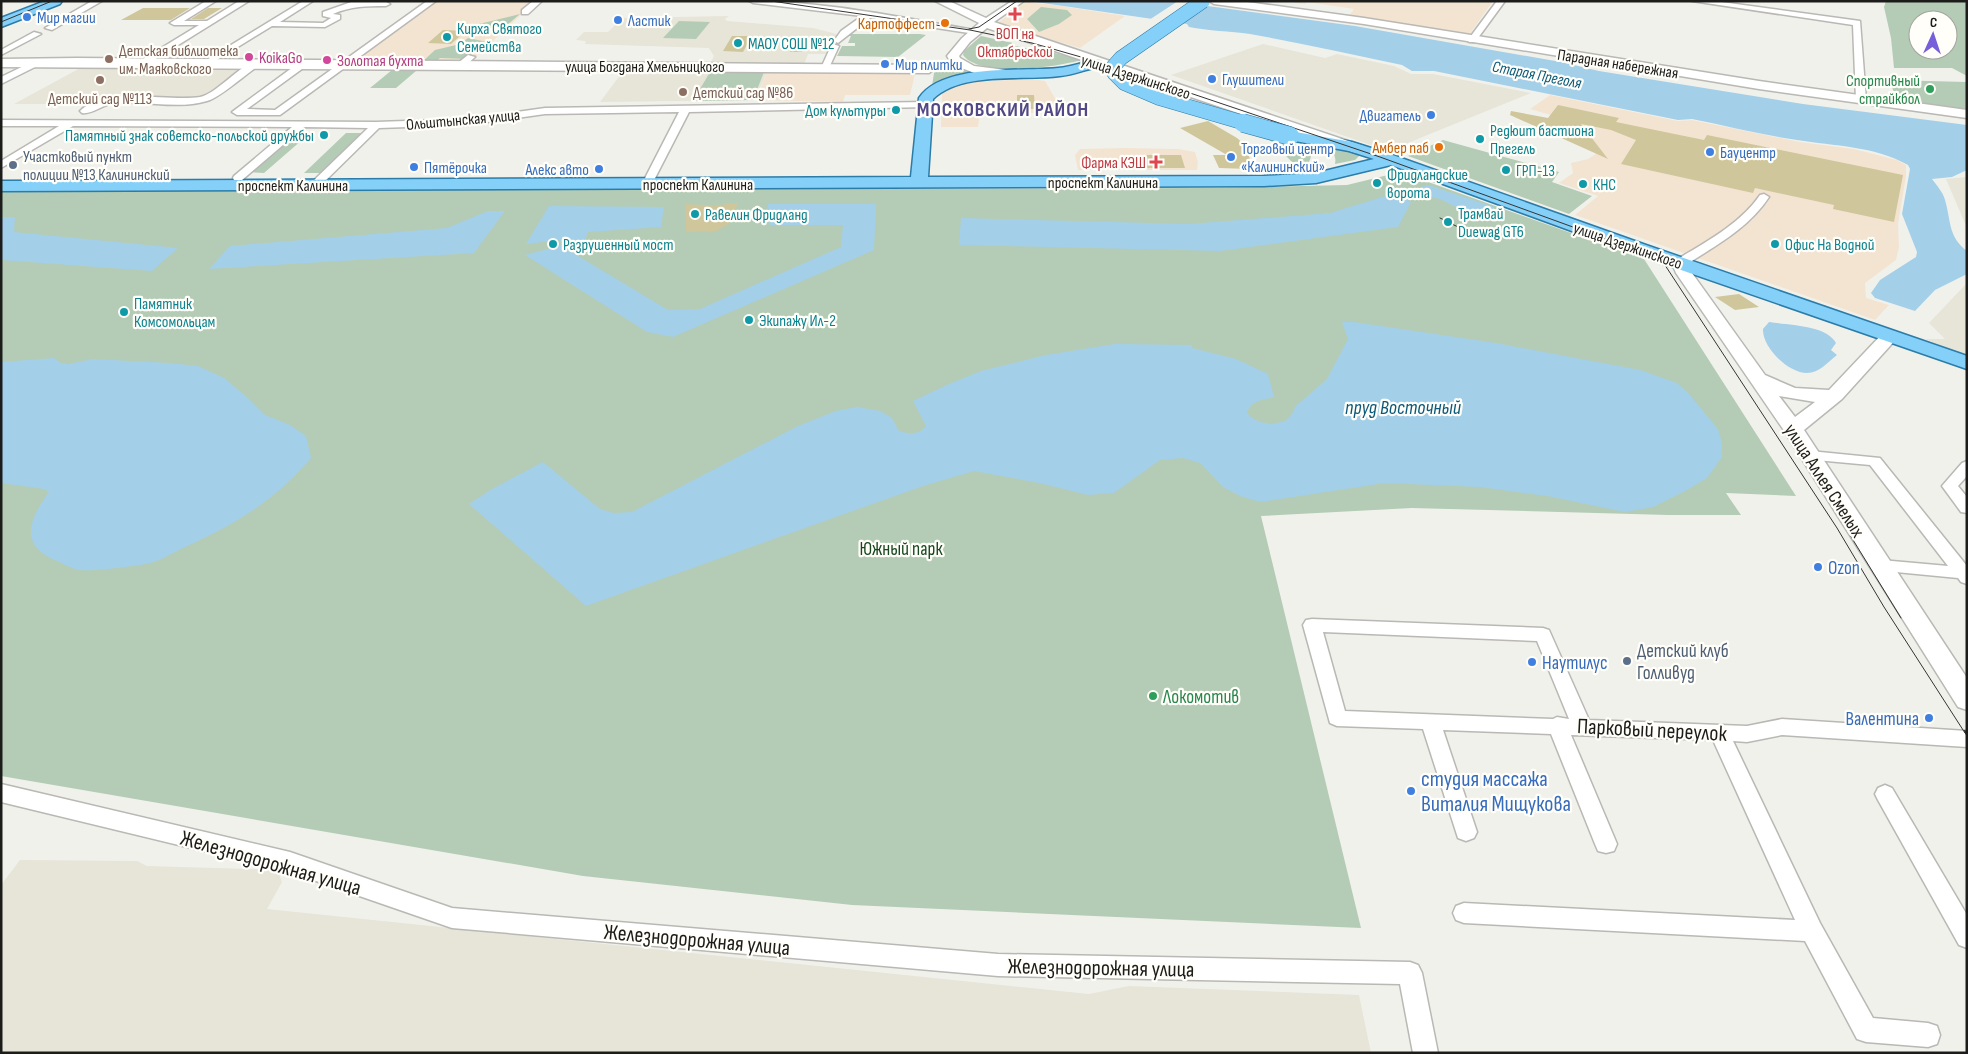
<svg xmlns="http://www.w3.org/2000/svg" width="1968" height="1054" font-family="'Sofia Sans Condensed',sans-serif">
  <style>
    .commercial { fill: #f3e4d1 }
    .built { fill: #e7e4d8 }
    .green { fill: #b4ccb5; fill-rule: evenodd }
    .water { fill: #a4cfe8 }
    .pier { fill: #f1f1ec }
    .building { fill: #cfc69b }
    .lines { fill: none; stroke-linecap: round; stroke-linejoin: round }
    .street-casing { stroke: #b9b8b4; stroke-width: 3 }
    .secondary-casing { stroke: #b9b8b4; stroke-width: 3 }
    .primary-casing { stroke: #2b7ca8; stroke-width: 3 }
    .street { fill: #fff; fill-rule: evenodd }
    .secondary { fill: #fff; fill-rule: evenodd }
    .primary { fill: #85d0f9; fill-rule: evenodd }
    .tram-far1 { stroke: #343432; stroke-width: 1 }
    .tram { stroke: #343432; stroke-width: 2 }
    .primary-bridge-far1-casing { stroke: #2b7ca8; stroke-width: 15; stroke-linecap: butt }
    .primary-bridge-casing { stroke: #2b7ca8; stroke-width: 19; stroke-linecap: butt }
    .primary-bridge-far1 { stroke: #85d0f9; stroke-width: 14 }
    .primary-bridge { stroke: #85d0f9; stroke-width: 18 }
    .health-dot { fill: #e0444e; stroke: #fffef9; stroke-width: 2 }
    .shop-dot { fill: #3f7fe0; stroke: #fffef9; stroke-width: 2 }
    .food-dot { fill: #e8710a; stroke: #fffef9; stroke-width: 2 }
    .culture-dot { fill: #0f9aa8; stroke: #fffef9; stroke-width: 2 }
    .hotel-dot { fill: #d1479c; stroke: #fffef9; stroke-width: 2 }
    .education-dot { fill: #8d6e63; stroke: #fffef9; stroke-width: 2 }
    .leisure-dot { fill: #2e9e5b; stroke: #fffef9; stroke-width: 2 }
    .service-dot { fill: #5c6f8a; stroke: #fffef9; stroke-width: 2 }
    .labels { text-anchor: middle; stroke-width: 4.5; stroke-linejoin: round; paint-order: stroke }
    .far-shop-label { font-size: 16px; fill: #366cbe; stroke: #fffef9; text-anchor: start }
    .far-food-label { font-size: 16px; fill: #c56008; stroke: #fffef9; text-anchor: end }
    .far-culture-label { font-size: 16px; fill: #0d838f; stroke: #fffef9; text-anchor: start }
    .far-health-label { font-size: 16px; fill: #be3a42; stroke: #fffef9 }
    .far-education-label { font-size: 16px; fill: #785e54; stroke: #fffef9; text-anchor: start }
    .far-hotel-label { font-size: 16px; fill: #b23c85; stroke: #fffef9; text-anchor: start }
    .far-street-label { font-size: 16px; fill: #1c1c1a; stroke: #fffef9 }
    .far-water-label { font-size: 16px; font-style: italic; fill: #0b597a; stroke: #fffef9 }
    .far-leisure-label { font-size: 16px; fill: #27864d; stroke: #fffef9; text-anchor: end }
    .far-service-label { font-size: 16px; fill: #4e5e75; stroke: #fffef9; text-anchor: start }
    .street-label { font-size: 19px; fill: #1c1c1a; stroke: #fffef9 }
    .park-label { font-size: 19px; fill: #17481f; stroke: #fffef9 }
    .shop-label { font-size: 19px; fill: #366cbe; stroke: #fffef9; text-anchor: start }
    .service-label { font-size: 19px; fill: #4e5e75; stroke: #fffef9; text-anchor: start }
    .leisure-label { font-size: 19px; fill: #27864d; stroke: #fffef9; text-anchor: start }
    .far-district-label { font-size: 20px; font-weight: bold; letter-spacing: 1px; fill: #514987; stroke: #fffef9 }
    .water-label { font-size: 20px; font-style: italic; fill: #0b597a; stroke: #fffef9 }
    .near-street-label { font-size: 22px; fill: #1c1c1a; stroke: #fffef9 }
    .near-shop-label { font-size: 22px; fill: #366cbe; stroke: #fffef9; text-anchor: start }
  </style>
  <rect width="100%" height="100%" fill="#f1f1ec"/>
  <!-- commercial -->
  <path class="commercial" d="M438,1H536L468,64L349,62Z
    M1295,1H1493L1469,35L1350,15L1354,9L1307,2L1305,4L1295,3Z
    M1026,2L1055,5L1125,16L1080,48L1020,31L999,22Z
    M767,72L915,74L910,95H845L843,102L756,100Z
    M1033,79L1045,81L1056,100L1068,106L1069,113H980L978,127H941L942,92L951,86L969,82Z
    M1550,95L1678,121L1692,120L1800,142L1854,149L1897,160L1906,165V176L1898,224L1899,247L1896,260L1865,283L1866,298L1889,305L1875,320L1575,215L1598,196L1559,183L1573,173L1571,163L1588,159L1597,153L1561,118L1530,109Z
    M1123,148L1179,149L1195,152L1198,162L1197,170H1078L1075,155L1080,149Z"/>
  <!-- built -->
  <path class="built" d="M729,16L725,19L727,21L813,28L837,34L827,54H808L804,65L710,64L714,56L709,48L585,44L586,41L576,40L584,32H608L616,24L614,23L622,18Z
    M1263,44L1325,58L1337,54L1394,66L1411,74H1433L1531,93L1388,151L1171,75Z
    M82,67L244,68L200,98H142L147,94H119L95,104H14Z
    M624,70L767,72L755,100L600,102Z
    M1967,177V228L1946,179Z
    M1967,283V356L1925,339H1945L1929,323Z
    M20,860L137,861L147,866L277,870L282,882L267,909L1089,994L1129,986L1359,995L1371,1053H1V885Z"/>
  <!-- green -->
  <path class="green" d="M1886,1H1967V76L1952,68H1894L1891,38L1884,7ZM1918,20H1948V50H1918Z
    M1041,7L1067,10L1072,15L1059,24L1039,32L1027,19Z
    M520,14L507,25L475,31L479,24Z
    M679,21L710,22L696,39L663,38Z
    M848,34H920L926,35L898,57L837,56L842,46H855V43H848L851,36H846Z
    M981,36L1013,43L1011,45L1041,51L1044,50L1081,60C1058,67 979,78 963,55L964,51Z
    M468,38L487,42L466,59L440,58L434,63H421L435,50L460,44Z
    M947,61L965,70L982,73L932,86L934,73Z
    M392,70L416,71L396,88H370Z
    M710,72H764L753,100L693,101Z
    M1890,80L1967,82V109L1896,100Z
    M294,133H310L264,173L247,172Z
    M346,133H363L322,173H304Z
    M1264,134L1297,145L1311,156C1309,168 1297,169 1286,171L1294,164Z
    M1443,140L1559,172L1552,182L1592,196L1569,214L1408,156Z
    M1323,145L1342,148L1360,155L1355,160L1335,164C1337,154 1331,150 1323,145Z
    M1392,174L1417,178L1644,259L1796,496L1726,493L1741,515H1668L1412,508L1261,516L1361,928L852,905L583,876L1,776V191L1214,188L1347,185Z"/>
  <!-- water -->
  <path class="water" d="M1029,1H1171L1355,26L1561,62L1599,71L1803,104L1967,125V170L1952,177L1932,179C1937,186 1943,192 1945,200C1951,220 1948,237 1967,251V274L1935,290L1915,311L1875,298L1871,293L1880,280L1916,257L1917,252L1902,214L1910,169L1908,165C1875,146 1834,146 1797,140C1762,135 1727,126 1692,119L1678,120L1434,71H1412L1402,65C1351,54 1301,43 1250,34C1230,31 1208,31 1189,27L1187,24Z
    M1428,185L1494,207V212L1473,213L1460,209L1440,199L1431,197L1421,199L1405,191Z
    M1395,193L1411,202L1398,227L1220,251L959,245L961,218L1189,224L1330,213Z
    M768,204H876L874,250L673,337L647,332L525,255L562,245L560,240L526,244L549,206L664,207L661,227L588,232L583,244L568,250L668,310L700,309L841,247L843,225H769Z
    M488,211H505L474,253L209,269L230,246L447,228Z
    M1,217H15L14,232L178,248L152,271L1,260Z
    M1342,322H1354L1496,343L1640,370L1677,383L1689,394L1718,429L1722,443V457L1707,478L1687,490L1653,507L1625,512L1547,496L1480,487L1385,483L1260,502L1240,496L1223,487L1200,463L1183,458L1160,460L1114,493L1088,495L1039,483L974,471L923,486L586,606L469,504L492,489L543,462L600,509L614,513L632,512L798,426L836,411L857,407L880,411L892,418L899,431C908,434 920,435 926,426L913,401L949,384L981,371L1046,355L1115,344L1192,345V348L1236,359L1268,374L1274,397C1263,400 1251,400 1247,413L1252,418L1260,422L1272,424L1285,421L1290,417L1296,406L1327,379L1348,339Z
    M1769,322C1788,325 1827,325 1836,343L1831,350L1837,355C1828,362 1819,373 1807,373C1788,373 1762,347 1763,329Z
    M54,358L61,363L68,364L93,359L169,363L198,366L224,378L249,399L265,415L290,425L306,436L311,458C277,499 233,526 185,547C174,552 162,560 150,563C137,566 90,572 78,570C71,568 64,564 57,561C17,544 30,519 49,492L44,489L1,483V362Z"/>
  <!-- pier -->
  <path class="pier" d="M1178,1L1208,5L1178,25L1149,20Z"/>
  <!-- building -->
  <path class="building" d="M143,8H190L171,20H121Z
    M208,8H222L204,19H191Z
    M443,30L466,31L451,44L428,43Z
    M732,36H752L743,52L723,51Z
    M796,39H809L802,52H790Z
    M1017,95H1034L1035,109H1017Z
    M1558,105L1619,118L1616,122L1704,140L1707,135L1903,175L1894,222L1833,209L1834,205L1755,188L1753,193L1621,164L1636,140L1611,130L1581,124L1608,159L1510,115L1511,111L1548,118Z
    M1208,121L1237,138L1245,145L1255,173L1249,169L1219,168L1213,155H1227L1180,128Z
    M1128,155H1181L1185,168H1131Z
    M724,203H738L729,224L716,231L686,232L685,204L723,206Z
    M1739,294L1759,307L1735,310L1715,297Z"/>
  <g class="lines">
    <defs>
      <path id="street" d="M92,1H102L52,30L45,28Z
        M206,1H216L184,21H207L239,1H249L146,65H140V61L199,25H174L170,23Z
        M303,1H313L280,22L323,23L331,18L323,16V12L354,1L386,2L390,4L386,6C367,6 351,6 333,14L340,15V19L325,27L272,26L207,66L200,64Z
        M427,1H436L280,115H237L232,112L300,62H306V66L247,109L275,110Z
        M533,1H542L528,14H522V10Z
        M749,1C823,1 897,17 969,29L973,31L969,33L870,18L838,43L834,41L841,31L862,16L753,3Z
        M1497,1H1505L1475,42H1469L1468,40Z
        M1692,1H1714L1860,21L1866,100L1861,103L1856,100L1853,25Z
        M34,32L41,34L1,55V50Z
        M832,44L839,46L828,70H822L821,68Z
        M468,55L475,57L464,67H458V63Z
        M38,59L41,60V64L1,84V77Z
        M255,61L258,62V66C246,74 219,98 207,101C178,110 144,100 114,103C103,104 92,115 82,113L80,111C105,86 168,102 200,97C216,94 238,67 255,61Z
        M926,102L929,103V107L689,112L652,184L647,187L642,184L679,112L545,114L466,125L379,128L319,187H311L310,185L311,183L368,128L304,127L242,180H234L233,178L234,176L292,127L73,126L1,168V161L59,126H1V120L376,122L466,119L545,108Z
        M1764,194L1769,197C1749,228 1715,246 1684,266H1676L1674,263L1676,260C1706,242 1740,224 1760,195Z
        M1810,451L1880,458L1967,566V584L1961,582L1958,578L1875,570L1873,566L1875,562L1881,560L1948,566L1870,465L1805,459L1802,456L1805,453Z
        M1967,461V476L1958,486L1967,497V513L1961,512L1942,486L1962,463Z
        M1312,619L1543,628L1549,630L1589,720L1747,726L1782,719L1967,731V747L1782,735L1747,742L1733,741L1820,923L1873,1018L1928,1023L1937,1026L1940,1035L1937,1044L1928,1047L1866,1042L1857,1039L1805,941L1464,923L1456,920L1453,913L1456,906L1464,903L1795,920L1713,740L1571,735L1617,844L1614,851L1606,853L1598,851L1595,844L1551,734L1443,730L1477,832L1474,838L1466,841L1458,838L1423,729L1337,726L1330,723L1303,625L1306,620ZM1323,632L1537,641L1569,719L1557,717L1553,719L1345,711Z
        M1,784L290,852L452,908L998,954L1410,962L1418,965L1422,973L1438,1053H1413L1400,984L998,976L452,928L290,872L1,802Z
        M1885,785L1892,788L1967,915V948L1959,945L1878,800L1875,794L1878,788Z"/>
      <path id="secondary" d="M935,1H949L986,18L1012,1H1024L994,22L1363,146L1365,149L1358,153L1353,152L987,28L970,42L959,56L960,58L974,66L1006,70L1012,74C1002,84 954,70 947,56L962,38L979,23Z
        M1209,1H1240L1364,18L1759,81L1967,110V118L1759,89L1364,24L1214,4Z
        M77,58L929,65L935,69L929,73L1,67V59Z
        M1680,258L1686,260L1692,273L1765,375L1795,388L1829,390L1884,332L1890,331L1896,332L1899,336L1842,399L1804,430L1967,678V710L1958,707L1783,429L1676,273L1672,263L1674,260ZM1779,396L1815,402L1795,417Z"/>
      <path id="primary" d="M45,1H62L60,4L1,27V18Z
        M1096,59L1101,60L1103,63L1101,66C1087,69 1073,75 1060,76C1022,81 962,71 933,99L928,177L1264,176L1316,173L1374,159L1349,151L1284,139L1282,136L1284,133L1290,131L1352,142L1387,153L1646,245L1967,356V369L1632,253L1391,165L1316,183L1264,186L1,191V181L911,177L919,98C943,63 1020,72 1058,68C1071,67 1084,62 1096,59Z"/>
    </defs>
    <!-- street casing -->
    <use href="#street" class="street-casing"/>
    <!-- secondary casing -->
    <use href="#secondary" class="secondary-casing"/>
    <!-- primary casing -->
    <use href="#primary" class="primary-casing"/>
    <!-- street -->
    <use href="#street" class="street"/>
    <!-- secondary -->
    <use href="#secondary" class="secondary"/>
    <!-- primary -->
    <use href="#primary" class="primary"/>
    <!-- tram-far1 -->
    <path class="tram-far1" d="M771,1L970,30L1032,43L1095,61L1380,157L1661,259L1837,528L1884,607L1965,733
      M1,22L52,1
      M969,29L979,27L1017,1
      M1440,218L1462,229
      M1850,535L1901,618"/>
    <!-- tram -->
    <path class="tram" d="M1965,731L1967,735"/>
    <defs>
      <path id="primary-bridge-far1" d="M1203,1L1121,58L1113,67L1114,73L1124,83L1159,98L1248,124"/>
      <path id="primary-bridge" d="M1243,123L1290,136"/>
    </defs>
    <!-- primary-bridge-far1 casing -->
    <use href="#primary-bridge-far1" class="primary-bridge-far1-casing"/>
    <!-- primary-bridge casing -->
    <use href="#primary-bridge" class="primary-bridge-casing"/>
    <!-- primary-bridge-far1 -->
    <use href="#primary-bridge-far1" class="primary-bridge-far1"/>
    <!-- primary-bridge -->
    <use href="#primary-bridge" class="primary-bridge"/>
  </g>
  <!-- markers -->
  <g class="health-dot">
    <path d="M1012.5 6.5h5v5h5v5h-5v5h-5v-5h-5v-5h5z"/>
    <path d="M1153.5 154.5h5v5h5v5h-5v5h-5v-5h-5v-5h5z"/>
  </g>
  <g class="shop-dot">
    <circle cx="27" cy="17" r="5"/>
    <circle cx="618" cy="20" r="5"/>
    <circle cx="885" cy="64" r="5"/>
    <circle cx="1212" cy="79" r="5"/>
    <circle cx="1431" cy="115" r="5"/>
    <circle cx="1710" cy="152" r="5"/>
    <circle cx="1231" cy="157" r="5"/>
    <circle cx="414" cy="167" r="5"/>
    <circle cx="599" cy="169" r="5"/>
    <circle cx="1818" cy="567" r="5"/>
    <circle cx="1532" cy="662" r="5"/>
    <circle cx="1929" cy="718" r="5"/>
    <circle cx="1411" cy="791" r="5"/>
  </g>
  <g class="food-dot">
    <circle cx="945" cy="23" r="5"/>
    <circle cx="1439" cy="147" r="5"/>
  </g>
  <g class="culture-dot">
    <circle cx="447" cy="37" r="5"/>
    <circle cx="738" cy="43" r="5"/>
    <circle cx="896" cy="110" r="5"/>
    <circle cx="324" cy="135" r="5"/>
    <circle cx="1480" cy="139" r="5"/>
    <circle cx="1506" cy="170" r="5"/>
    <circle cx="1377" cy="183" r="5"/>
    <circle cx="1583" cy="184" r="5"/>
    <circle cx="695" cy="214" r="5"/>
    <circle cx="1448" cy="222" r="5"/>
    <circle cx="553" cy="244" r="5"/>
    <circle cx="1775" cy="244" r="5"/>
    <circle cx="124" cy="312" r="5"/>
    <circle cx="749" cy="320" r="5"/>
  </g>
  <g class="hotel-dot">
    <circle cx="249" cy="57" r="5"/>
    <circle cx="327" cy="60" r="5"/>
  </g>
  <g class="education-dot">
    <circle cx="109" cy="59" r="5"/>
    <circle cx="100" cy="80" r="5"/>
    <circle cx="683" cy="92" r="5"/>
  </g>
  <g class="leisure-dot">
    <circle cx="1930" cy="89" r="5"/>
    <circle cx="1153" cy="696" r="5"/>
  </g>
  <g class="service-dot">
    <circle cx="13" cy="165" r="5"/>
    <circle cx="1627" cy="661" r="5"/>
  </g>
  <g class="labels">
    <!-- far-shop labels -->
    <g class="far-shop-label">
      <text x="37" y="23">Мир магии</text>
      <text x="628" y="26">Ластик</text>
      <text x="895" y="70">Мир плитки</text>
      <text x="1222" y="85">Глушители</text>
      <text x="1421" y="121" text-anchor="end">Двигатель</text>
      <text x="1241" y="154">Торговый центр<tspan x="1241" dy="18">«Калининский»</tspan></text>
      <text x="1720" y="158">Бауцентр</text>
      <text x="424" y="173">Пятёрочка</text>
      <text x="589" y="175" text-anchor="end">Алекс авто</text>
    </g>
    <!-- far-food labels -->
    <g class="far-food-label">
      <text x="935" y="29">Картоффест</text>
      <text x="1429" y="153">Амбер паб</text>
    </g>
    <!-- far-culture labels -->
    <g class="far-culture-label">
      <text x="457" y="34">Кирха Святого<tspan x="457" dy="18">Семейства</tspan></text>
      <text x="748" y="49">МАОУ СОШ №12</text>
      <text x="886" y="116" text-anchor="end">Дом культуры</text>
      <text x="1490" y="136">Редюит бастиона<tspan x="1490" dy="18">Прегель</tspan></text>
      <text x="314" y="141" text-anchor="end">Памятный знак советско-польской дружбы</text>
      <text x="1516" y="176">ГРП-13</text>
      <text x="1387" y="180">Фридландские<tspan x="1387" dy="18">ворота</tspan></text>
      <text x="1593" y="190">КНС</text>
      <text x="1458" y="219">Трамвай<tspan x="1458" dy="18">Duewag GT6</tspan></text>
      <text x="705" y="220">Равелин Фридланд</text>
      <text x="563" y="250">Разрушенный мост</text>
      <text x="1785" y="250">Офис На Водной</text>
      <text x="134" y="309">Памятник<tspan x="134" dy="18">Комсомольцам</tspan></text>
      <text x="759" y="326">Экипажу Ил-2</text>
    </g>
    <!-- far-health labels -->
    <g class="far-health-label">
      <text x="1015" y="39">ВОП на<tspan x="1015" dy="18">Октябрьской</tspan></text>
      <text x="1146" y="168" text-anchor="end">Фарма КЭШ</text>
    </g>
    <!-- far-education labels -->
    <g class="far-education-label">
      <text x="119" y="56">Детская библиотека<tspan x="119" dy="18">им. Маяковского</tspan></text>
      <text x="693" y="98">Детский сад №86</text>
      <text x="100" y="104" text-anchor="middle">Детский сад №113</text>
    </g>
    <!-- far-hotel labels -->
    <g class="far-hotel-label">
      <text x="259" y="63">KoikaGo</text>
      <text x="337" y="66">Золотая бухта</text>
    </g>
    <!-- far-street labels -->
    <g class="far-street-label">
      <text transform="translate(1618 63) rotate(9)" y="6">Парадная набережная</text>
      <text x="645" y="72">улица Богдана Хмельницкого</text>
      <text transform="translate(1136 76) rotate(18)" y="6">улица Дзержинского</text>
      <text transform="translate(463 119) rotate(-5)" y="6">Ольштынская улица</text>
      <text x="1103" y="188">проспект Калинина</text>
      <text x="698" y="190">проспект Калинина</text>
      <text x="293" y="191">проспект Калинина</text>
      <text transform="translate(1628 245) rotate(19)" y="6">улица Дзержинского</text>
    </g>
    <!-- far-water labels -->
    <g class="far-water-label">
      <text transform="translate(1537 74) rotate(11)" y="6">Старая Преголя</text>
    </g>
    <!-- far-leisure labels -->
    <g class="far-leisure-label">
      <text x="1920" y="86">Спортивный<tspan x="1920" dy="18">страйкбол</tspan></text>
    </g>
    <!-- far-service labels -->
    <g class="far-service-label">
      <text x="23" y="162">Участковый пункт<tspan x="23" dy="18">полиции №13 Калининский</tspan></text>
    </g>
    <!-- street labels -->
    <g class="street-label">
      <text transform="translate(1825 480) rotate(57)" y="7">улица Аллея Смелых</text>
    </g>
    <!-- park labels -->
    <g class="park-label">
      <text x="901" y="555">Южный парк</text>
    </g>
    <!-- shop labels -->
    <g class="shop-label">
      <text x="1828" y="574">Ozon</text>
      <text x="1542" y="669">Наутилус</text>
      <text x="1919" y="725" text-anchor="end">Валентина</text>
    </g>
    <!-- service labels -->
    <g class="service-label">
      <text x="1637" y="657">Детский клуб<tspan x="1637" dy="22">Голливуд</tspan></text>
    </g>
    <!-- leisure labels -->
    <g class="leisure-label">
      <text x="1163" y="703">Локомотив</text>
    </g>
    <!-- far-district labels -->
    <g class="far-district-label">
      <text x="1003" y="116">МОСКОВСКИЙ РАЙОН</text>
    </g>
    <!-- water labels -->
    <g class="water-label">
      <text x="1403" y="414">пруд Восточный</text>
    </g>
    <!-- near-street labels -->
    <g class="near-street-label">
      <text transform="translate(1652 729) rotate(3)" y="8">Парковый переулок</text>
      <text transform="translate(271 862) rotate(16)" y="8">Железнодорожная улица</text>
      <text transform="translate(697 939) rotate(5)" y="8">Железнодорожная улица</text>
      <text transform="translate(1101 967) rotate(1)" y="8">Железнодорожная улица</text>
    </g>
    <!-- near-shop labels -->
    <g class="near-shop-label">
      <text x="1421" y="786">студия массажа<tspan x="1421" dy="25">Виталия Мищукова</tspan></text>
    </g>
  </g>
  <!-- border -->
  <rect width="1968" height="1054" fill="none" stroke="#1c1c1a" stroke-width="5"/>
  <!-- north arrow -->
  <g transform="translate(1933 35) rotate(3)"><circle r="24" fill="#fffef9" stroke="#a4a4a0"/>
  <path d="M0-4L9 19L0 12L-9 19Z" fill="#765fd9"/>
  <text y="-8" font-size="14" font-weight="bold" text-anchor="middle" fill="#1c1c1a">С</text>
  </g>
</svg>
